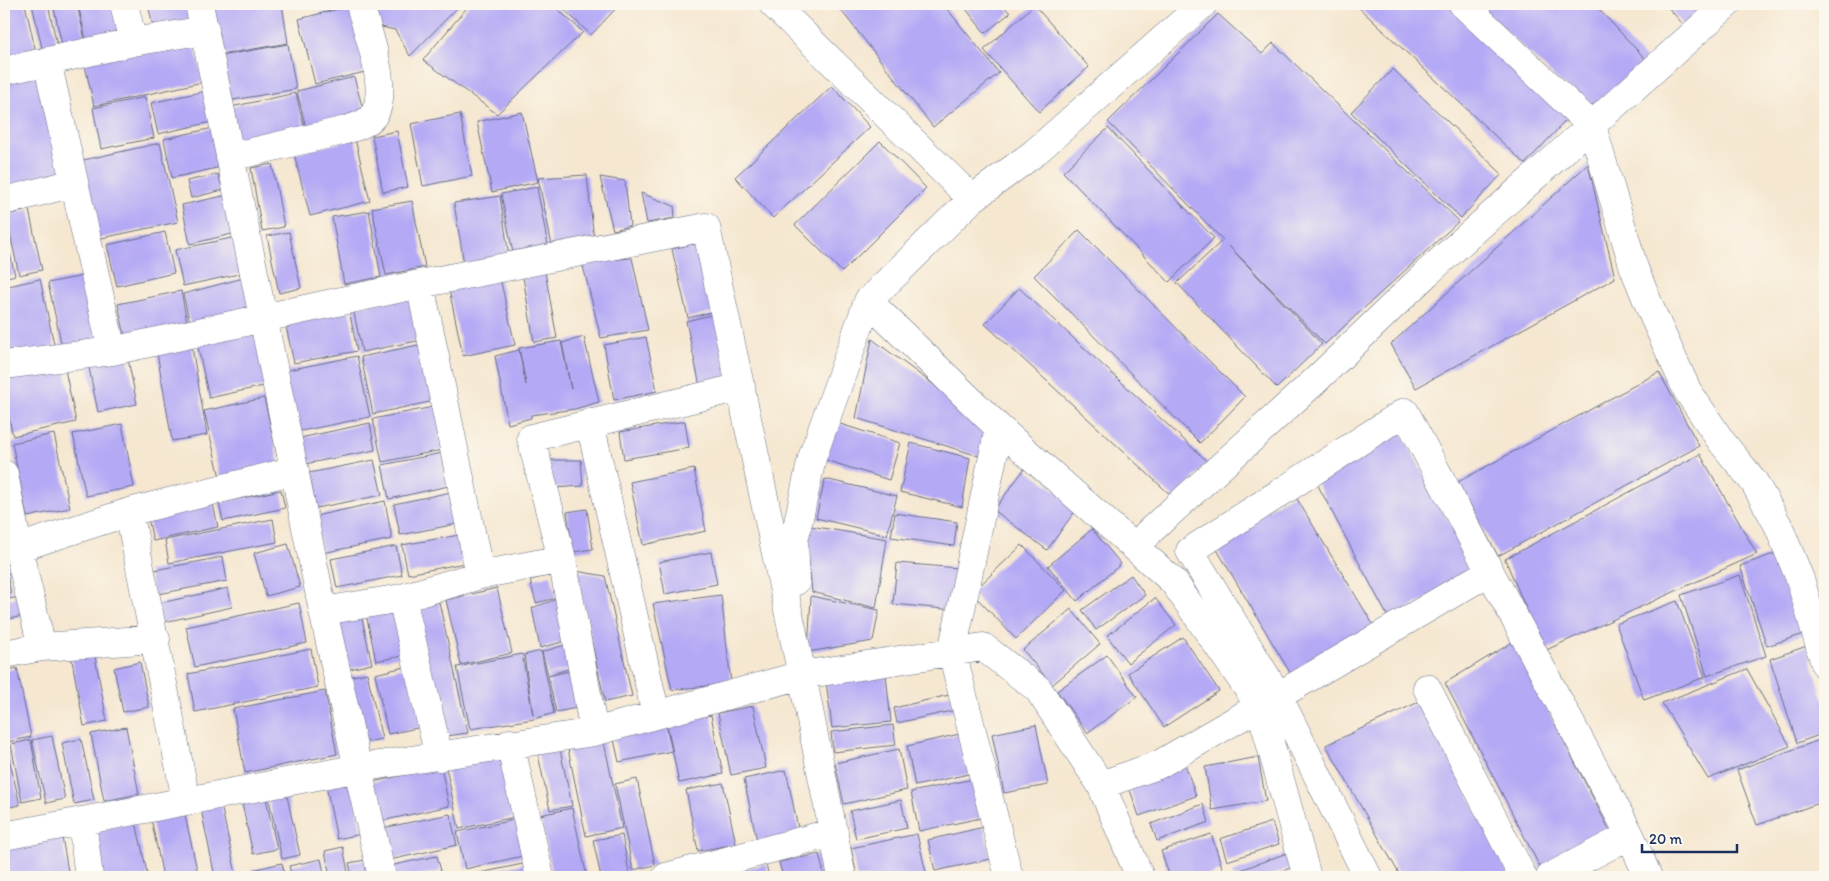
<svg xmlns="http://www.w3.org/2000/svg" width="1829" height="881" font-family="Itim,sans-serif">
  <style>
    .building { fill: #b4a9f5 }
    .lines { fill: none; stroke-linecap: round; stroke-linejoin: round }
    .street-casing { stroke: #676f86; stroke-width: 29 }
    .street { stroke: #fff; stroke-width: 28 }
  </style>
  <rect width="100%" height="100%" fill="#fbf7ec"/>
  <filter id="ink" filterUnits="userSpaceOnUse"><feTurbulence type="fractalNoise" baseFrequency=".02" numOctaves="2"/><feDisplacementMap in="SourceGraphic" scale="10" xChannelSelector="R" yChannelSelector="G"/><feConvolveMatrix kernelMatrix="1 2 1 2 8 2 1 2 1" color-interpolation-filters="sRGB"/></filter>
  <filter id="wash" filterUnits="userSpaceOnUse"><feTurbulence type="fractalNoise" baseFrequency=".0096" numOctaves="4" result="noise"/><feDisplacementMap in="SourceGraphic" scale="20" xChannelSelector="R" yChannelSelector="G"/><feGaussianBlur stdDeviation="1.12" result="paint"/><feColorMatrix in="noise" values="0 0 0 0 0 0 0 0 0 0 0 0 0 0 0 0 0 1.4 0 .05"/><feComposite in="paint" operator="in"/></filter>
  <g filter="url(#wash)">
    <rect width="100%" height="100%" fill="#f5e7d0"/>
    <g id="blocks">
      <!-- building -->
      <path class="building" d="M4,4H25L37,57L4,65Z
        M32,4H48L59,54L44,57Z
        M53,4H77L87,49L64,54Z
        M78,4H120L128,40L88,49Z
        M148,4H187L190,19L153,27Z
        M211,4H282L288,43L220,55Z
        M371,4H461L410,56L395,30L377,26Z
        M470,4H552L583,32L497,114L423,60Z
        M558,4H620L591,35Z
        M836,4H943L999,73L933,127Z
        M962,4H1002L1010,13L985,33Z
        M1355,4H1453L1570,116L1525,164Z
        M1477,4H1594L1651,65L1588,108Z
        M1665,4H1717L1689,31Z
        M1034,5L1089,67L1039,112L984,50Z
        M350,6L365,72L315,84L299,19Z
        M1218,14L1262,54L1273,43L1459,221L1325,344L1229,246L1322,344L1277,388L1177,283L1223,240L1108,122Z
        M193,38L203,82L94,106L84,61Z
        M288,44L296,89L222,102L214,57Z
        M1393,69L1502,174L1461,218L1351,112Z
        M45,73L65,178L4,189V81Z
        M354,77L365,117L307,132L297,91Z
        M832,86L870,127L773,218L735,177Z
        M205,91L212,122L158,134L151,103Z
        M296,93L306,136L235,151L226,108Z
        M145,97L154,138L101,149L93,108Z
        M522,112L538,182L492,192L477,122Z
        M460,114L472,176L423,186L411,124Z
        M213,128L221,167L172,178L164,139Z
        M1108,128L1214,238L1169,282L1063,172Z
        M397,131L408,187L383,192L372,136Z
        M355,139L370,201L310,216L294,154Z
        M880,141L926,188L842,272L795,225Z
        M160,143L178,222L97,239L79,161Z
        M272,164L284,227L262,231L251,168Z
        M1588,164L1615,278L1416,388L1391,344Z
        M218,174L223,190L191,198L187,181Z
        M587,175L594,240L552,245L538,178Z
        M600,177L625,181L630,226L613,230Z
        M537,187L549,251L514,258L501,194Z
        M641,193L674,206L675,218L647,223Z
        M228,195L236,233L190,244L182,205Z
        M500,196L509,257L464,264L454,203Z
        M412,201L425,267L386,275L372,208Z
        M29,210L42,270L19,275L6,215Z
        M369,211L381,277L344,284L332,217Z
        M4,229L15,275L4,278Z
        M1079,230L1245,397L1200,443L1034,276Z
        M165,232L174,273L117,286L107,245Z
        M289,232L301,288L279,293L267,236Z
        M241,236L248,272L183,286L175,250Z
        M700,242L716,311L688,318L672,249Z
        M632,258L648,330L601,338L582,262Z
        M545,272L557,338L534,342L523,277Z
        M87,275L102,343L63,351L48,283Z
        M247,277L254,307L190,323L183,294Z
        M500,278L515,345L463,356L449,289Z
        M40,279L55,349L4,360V287Z
        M1019,288L1208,462L1175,499L985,324Z
        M181,291L188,327L126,341L118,304Z
        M418,295L427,339L362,352L353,308Z
        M349,309L357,351L294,363L285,322Z
        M715,314L729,380L700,386L686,321Z
        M257,330L268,385L209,398L197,343Z
        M584,337L599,402L575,409L531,415V418L508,424L495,356L519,350L526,385L519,348L561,341L571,389L562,343Z
        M646,337L657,391L614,400L604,345Z
        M872,339L996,431L985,458L856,418Z
        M191,341L207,435L172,441L156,347Z
        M428,343L439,400L373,414L361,357Z
        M127,354L137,404L98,412L88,363Z
        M357,356L370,417L296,432L283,371Z
        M64,365L76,422L13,436L4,396V378Z
        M1659,372L1699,446L1498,556L1458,482Z
        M264,398L279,464L220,477L204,411Z
        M438,406L447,449L382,462L373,419Z
        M685,421L689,448L624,459L620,432Z
        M834,422L900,443L889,480L822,459Z
        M370,423L375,450L305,464L300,438Z
        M122,424L134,487L86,496L73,434Z
        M1401,432L1476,572L1389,619L1314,478Z
        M54,434L70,508L27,517L12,443Z
        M911,443L970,458L962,507L900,492Z
        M452,451L458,484L389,499L382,465Z
        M1700,454L1757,554L1544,651L1505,559Z
        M374,460L382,495L316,508L309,473Z
        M547,460H581L583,486L554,488Z
        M1025,468L1078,507L1047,550L994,510Z
        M694,469L706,531L643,545L630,482Z
        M825,479L897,496L887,535L816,518Z
        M281,490L285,508L223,521L219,503Z
        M456,491L462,523L400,535L394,504Z
        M1294,494L1377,631L1295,681L1213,543Z
        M212,499L218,527L153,541L147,513Z
        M385,501L392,539L322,553L315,516Z
        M587,509L593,549L573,552L567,512Z
        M895,513L957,522L954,546L891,537Z
        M273,519L277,542L169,563L165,540Z
        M805,525L887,539L876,608L812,592Z
        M1092,529L1121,564L1077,601L1048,566Z
        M465,534L470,562L408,574L402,545Z
        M288,544L300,587L266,596L254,553Z
        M1022,545L1066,590L1016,639L972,593Z
        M396,546L402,575L337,588L331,559Z
        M711,552L717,584L665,594L659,562Z
        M1779,552L1807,633L1767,646L1740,566Z
        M8,554L11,573L4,574V555Z
        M223,557L227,581L153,595L149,571Z
        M897,563L958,568L954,610L893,604Z
        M576,571L605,576L632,696L605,702Z
        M7,575L11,593L4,594V576Z
        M551,575L556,598L536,603L530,580Z
        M1131,575L1145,595L1096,630L1082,610Z
        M1740,575L1766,656L1707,676L1681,595Z
        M228,588L232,607L160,623L156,604Z
        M497,588L512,653L461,665L446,600Z
        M721,595L731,683L672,690L653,604Z
        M811,596L879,610L873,641L808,652Z
        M19,597L23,616L4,620V600Z
        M1155,598L1176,625L1128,663L1107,636Z
        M557,599L566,641L540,648L532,608Z
        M1677,601L1705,677L1644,700L1616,624Z
        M397,602L408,655L376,661L365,609Z
        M439,602L468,733L440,737L412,608Z
        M299,603L307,643L195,667L186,627Z
        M1071,609L1100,644L1052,685L1023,650Z
        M361,614L372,664L345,670L334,620Z
        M1183,637L1219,691L1164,727L1128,673Z
        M1513,642L1611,833L1541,869L1445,683Z
        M568,644L575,667L548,675L542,652Z
        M1807,646L1825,704V733L1797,743L1770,659Z
        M311,649L318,687L195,712L188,674Z
        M94,651L107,721L84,726L71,655Z
        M541,651L554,713L534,719L470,729L457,667L522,654L533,715L524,655Z
        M1107,655L1137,697L1087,733L1057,691Z
        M140,662L149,707L123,712L114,668Z
        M413,665L427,726L388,734L375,674Z
        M17,668L31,737L8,742L4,718V671Z
        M1747,669L1790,746L1708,779L1662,703Z
        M569,671L577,708L556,712L548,676Z
        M367,673L382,739L357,744L343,678Z
        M886,675L891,722L832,728L826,681Z
        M325,691L337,754L245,773L233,709Z
        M953,694L956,710L897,723L894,708Z
        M1421,701L1510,877H1401L1326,745Z
        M753,706L766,768L731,775L718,713Z
        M711,715L723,774L679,783L667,724Z
        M666,724L672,751L619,762L613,735Z
        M893,725L896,745L833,752L831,732Z
        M1036,725L1048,785L1004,793L992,734Z
        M126,727L139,794L104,801L91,734Z
        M964,733L973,773L915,786L907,746Z
        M52,736L65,799L46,803L32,740Z
        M603,737L622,828L586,836L567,744Z
        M1825,738V801L1757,825L1737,770Z
        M81,739L94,800L74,804L62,743Z
        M31,740L41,798L22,802L11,744Z
        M6,745L20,805L4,808V746Z
        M559,745L572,806L550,810L537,750Z
        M899,749L907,790L844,804L835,763Z
        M501,751L515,817L459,829L445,762Z
        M1258,757L1266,801L1212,810L1205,767Z
        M1184,761L1196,796L1139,816L1127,781Z
        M441,767L449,806L377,822L368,783Z
        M786,770L800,838L758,846L744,779Z
        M350,776L362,834L337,839L325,781Z
        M637,779L655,865L633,870L615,784Z
        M973,779L981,818L919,831L911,792Z
        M723,783L736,844L698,851L686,790Z
        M286,792L300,855L282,859L268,796Z
        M265,794L277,849L253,854L241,799Z
        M901,800L907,828L856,839L850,811Z
        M1203,804L1209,822L1157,841L1151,824Z
        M221,805L236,874L215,877L201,809Z
        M572,808L587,877H553L540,815Z
        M184,811L198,874L181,877H163L151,818Z
        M450,814L457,845L390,860L383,828Z
        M519,819L527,855L465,869L457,832Z
        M136,822L148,877H99L89,832Z
        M1272,822L1279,844L1227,861L1220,839Z
        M984,827L991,859L935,871L928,840Z
        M917,834L927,877H857L851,848Z
        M1211,834L1223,870L1203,877H1170L1161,851Z
        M622,835L630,877H601L593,840Z
        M62,837L69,877H9L4,849Z
        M343,847L349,877H330L325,851Z
        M1287,853L1293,867L1266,877H1234L1232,873Z
        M819,854L824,874L809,877H783L779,862Z
        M437,856L441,871L412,877H392L389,866Z
        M321,859L325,877H292L289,866Z
        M365,860L369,877H352L349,863Z
        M532,862L535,877H466V876Z
        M282,863L285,877H254L252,870Z
        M766,864L769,877H709Z"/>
    </g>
  </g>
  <g filter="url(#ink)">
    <use href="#blocks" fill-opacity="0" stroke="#676f86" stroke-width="1"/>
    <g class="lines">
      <defs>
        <path id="street" d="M124,4L133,42
          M199,4L323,611L382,877
          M773,4L972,199
          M1463,4L1592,126L1634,268L1653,315L1687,390L1721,441L1754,482L1778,525L1800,579L1825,664
          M47,61L112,351
          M4,71L133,42L205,30
          M230,157L342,131C351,128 366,125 373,116C391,91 367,32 360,4
          M4,201L74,183
          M420,284L480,575
          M868,301L999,428L1173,581L1260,706L1307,877
          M4,365L112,351L420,284L706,227L802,675L842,877
          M590,423L656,715
          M999,428L952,652L1009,877
          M4,474L18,548L42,647
          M129,512L186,800
          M18,548L129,512L295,470
          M1136,548L1150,531L1316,380L1427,273L1727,4
          M796,581L794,541L812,458L868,301L972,199L1033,154L1203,4
          M402,598L439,757
          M323,611L402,598L480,575L562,559
          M4,654L42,647L156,639
          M1427,688L1523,877
          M1278,696L1489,572
          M594,732L562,559L531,438L741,387
          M510,743L540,877
          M1101,785L1158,765L1260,706
          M82,821L89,877
          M4,836L359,768L594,732L802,675L983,647L1038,689L1101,785L1140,877
          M666,877L834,832
          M1368,877L1278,696L1190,551L1405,412L1630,835
          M1550,877L1630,835L1648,877"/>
      </defs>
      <!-- street casing -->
      <use href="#street" class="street-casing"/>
      <!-- street -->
      <use href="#street" class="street"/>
    </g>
  </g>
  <!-- margin -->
  <rect width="1829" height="881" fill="none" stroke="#fbf7ec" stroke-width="20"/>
  <!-- scale -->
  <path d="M1642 844v8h95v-8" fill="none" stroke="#1b2f5e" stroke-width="2.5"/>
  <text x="1649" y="844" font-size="15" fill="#1b2f5e" stroke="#fbf7ec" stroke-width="4" paint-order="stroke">20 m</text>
</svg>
